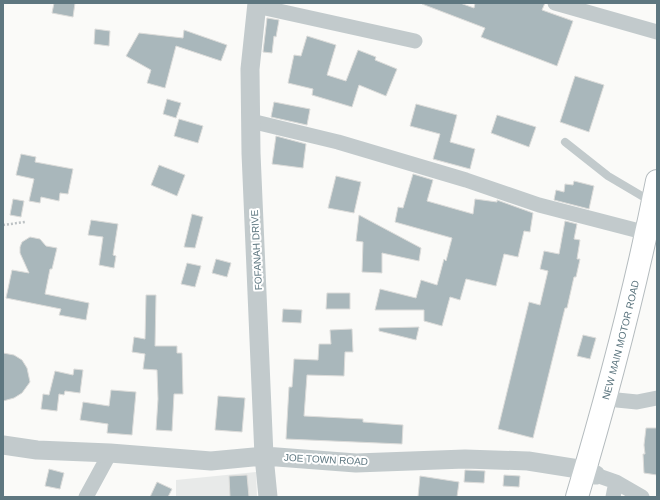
<svg xmlns="http://www.w3.org/2000/svg" width="660" height="500" font-family="Arial,sans-serif">
  <style>
    .built { fill: #e8eae9 }
    .building { fill: #a9b7bb; stroke: #dcdcda }
    .lines { fill: none; stroke-linecap: round; stroke-linejoin: round }
    .trunk-casing { stroke: #b4bbbe; stroke-width: 24 }
    .path { stroke: #bdc2c4; stroke-width: 2.5; stroke-dasharray: 2 2; stroke-linecap: butt }
    .service { stroke: #c2cacc; stroke-width: 8 }
    .minor { stroke: #c2cacc; stroke-width: 15 }
    .tertiary { stroke: #c2cacc; stroke-width: 19 }
    .trunk { stroke: #fff; stroke-width: 22 }
    .labels { text-anchor: middle; stroke-width: 4; stroke-linejoin: round; paint-order: stroke }
    .street-label { font-size: 10px; fill: #5e7780; stroke: #fff }
  </style>
  <rect width="100%" height="100%" fill="#fafaf8"/>
  <!-- built -->
  <path class="built" d="M256,472L257,497H176V480Z"/>
  <!-- building -->
  <path class="building" d="M54,3H75L73,17L52,13Z
    M422,3H460L474,8L475,3H545L542,10L573,21L557,66L481,37L485,28L422,4Z
    M267,18L279,20L276,37L274,36L272,53L263,52Z
    M95,29L110,31L109,46L94,44Z
    M184,30L227,45L221,61L176,46L165,88L147,83L151,70L126,56L139,33L183,38Z
    M307,36L336,45L327,75L346,81L358,50L376,57L375,60L397,69L386,96L359,85L352,107L312,95L313,89L288,83L294,55L301,56Z
    M575,76L604,85L589,132L560,122Z
    M167,99L181,103L176,118L163,114Z
    M274,102L310,109L307,125L271,117Z
    M416,104L457,115L450,142L475,149L470,169L433,159L440,134L410,126Z
    M497,115L536,127L529,147L491,133Z
    M179,119L203,126L198,143L174,136Z
    M276,136L306,144L303,168L272,164Z
    M21,154L36,157L35,162L73,169L68,194L60,193L59,201L41,197L40,203L29,201L34,179L16,175Z
    M159,165L185,175L177,196L151,185Z
    M413,174L433,180L427,201L473,214L475,199L497,202V200L533,213L530,232L524,231L518,257L504,254L496,286L466,279L460,300L450,297L442,326L424,321V310H375L380,289L416,298L421,280L437,285L444,259L446,261L452,238L395,222L398,207L403,208Z
    M336,176L361,182L354,213L328,208Z
    M574,181L594,186L589,209L554,200L556,190L564,192L565,184L573,185Z
    M13,199L24,201L21,217L10,215Z
    M192,214L203,217L195,248L184,247Z
    M359,215L421,248L419,261L382,253V273L362,272L363,242L356,241Z
    M91,220L118,224L113,255L116,256L114,268L99,265L103,237L88,235Z
    M565,221L577,224L574,239L580,240L577,259H580L576,277H574L567,308H565L533,438L498,429L529,302L540,305L548,271L540,269L544,251L559,254Z
    M30,237L40,239L46,246L57,248L52,269H50L45,294L89,303L86,320L59,315L61,309L6,298L12,270L29,273L20,253V247L22,242Z
    M216,259L231,263L227,277L212,273Z
    M187,263L201,266L195,287L181,284Z
    M327,293H350V309H326Z
    M146,295H156L155,346H177V353H182L183,394H174L172,431L156,430L158,399L157,370L143,369L145,354L132,352L134,337L145,339Z
    M283,309L302,310L301,323L282,322Z
    M419,327L416,340L379,331V328Z
    M352,329L353,352H345L344,376L307,375L304,416L363,419V422L403,425L402,444L286,439L289,387H292L294,359L318,360L319,344H331L330,330Z
    M583,335L596,338L590,359L577,356Z
    M3,353L14,355L22,360L27,368L30,382L22,393L14,398L3,401Z
    M74,369L83,370L80,393L65,391L64,395L59,394L57,411L41,409L43,394L49,395L55,371L73,375Z
    M111,390L136,392L132,435L107,433L108,424L80,420L83,402L109,406Z
    M218,396L245,398L242,432L215,430Z
    M646,428H657V475L644,473L643,454H645L644,445Z
    M49,469L64,473L60,489L45,486Z
    M465,470L485,471L484,483L464,482Z
    M247,475L249,497H230L229,476Z
    M504,475L520,476L519,487L503,486Z
    M420,476L459,482L457,497H418Z
    M157,482L172,489L168,497H150Z"/>
  <g class="lines">
    <defs>
      <g id="trunk">
        <path id="s1" d="M577,497C608,393 636,287 657,181"/>
      </g>
    </defs>
    <!-- trunk casing -->
    <use href="#trunk" class="trunk-casing"/>
    <!-- path -->
    <path class="path" d="M3,225L25,222"/>
    <!-- service -->
    <path class="service" d="M565,142L608,176L652,202"/>
    <!-- minor -->
    <path class="minor" d="M555,3L657,32
      M256,6L415,41
      M251,121L338,142L466,180L539,205L647,233
      M617,400L637,402L657,398
      M596,475L616,482L642,497
      M86,497L110,453
      M613,497L616,482"/>
    <!-- tertiary -->
    <path class="tertiary" d="M257,3L250,69L251,153L264,456L268,497
      M3,445L37,450L110,453L211,461L264,456L356,463L465,459L528,461L585,470L596,475"/>
    <!-- trunk -->
    <use href="#trunk" class="trunk"/>
  </g>
  <g class="labels">
    <!-- street labels -->
    <g class="street-label">
      <text transform="translate(256 250) rotate(-93)" y="4">FOFANAH DRIVE</text>
      <text dy="4" stroke="none"><textPath href="#s1" startOffset="163">NEW MAIN MOTOR ROAD</textPath></text>
      <text transform="translate(326 459) rotate(3)" y="4">JOE TOWN ROAD</text>
    </g>
  </g>
  <!-- border -->
  <rect width="660" height="500" fill="none" stroke="#5e7780" stroke-width="8"/>
</svg>
